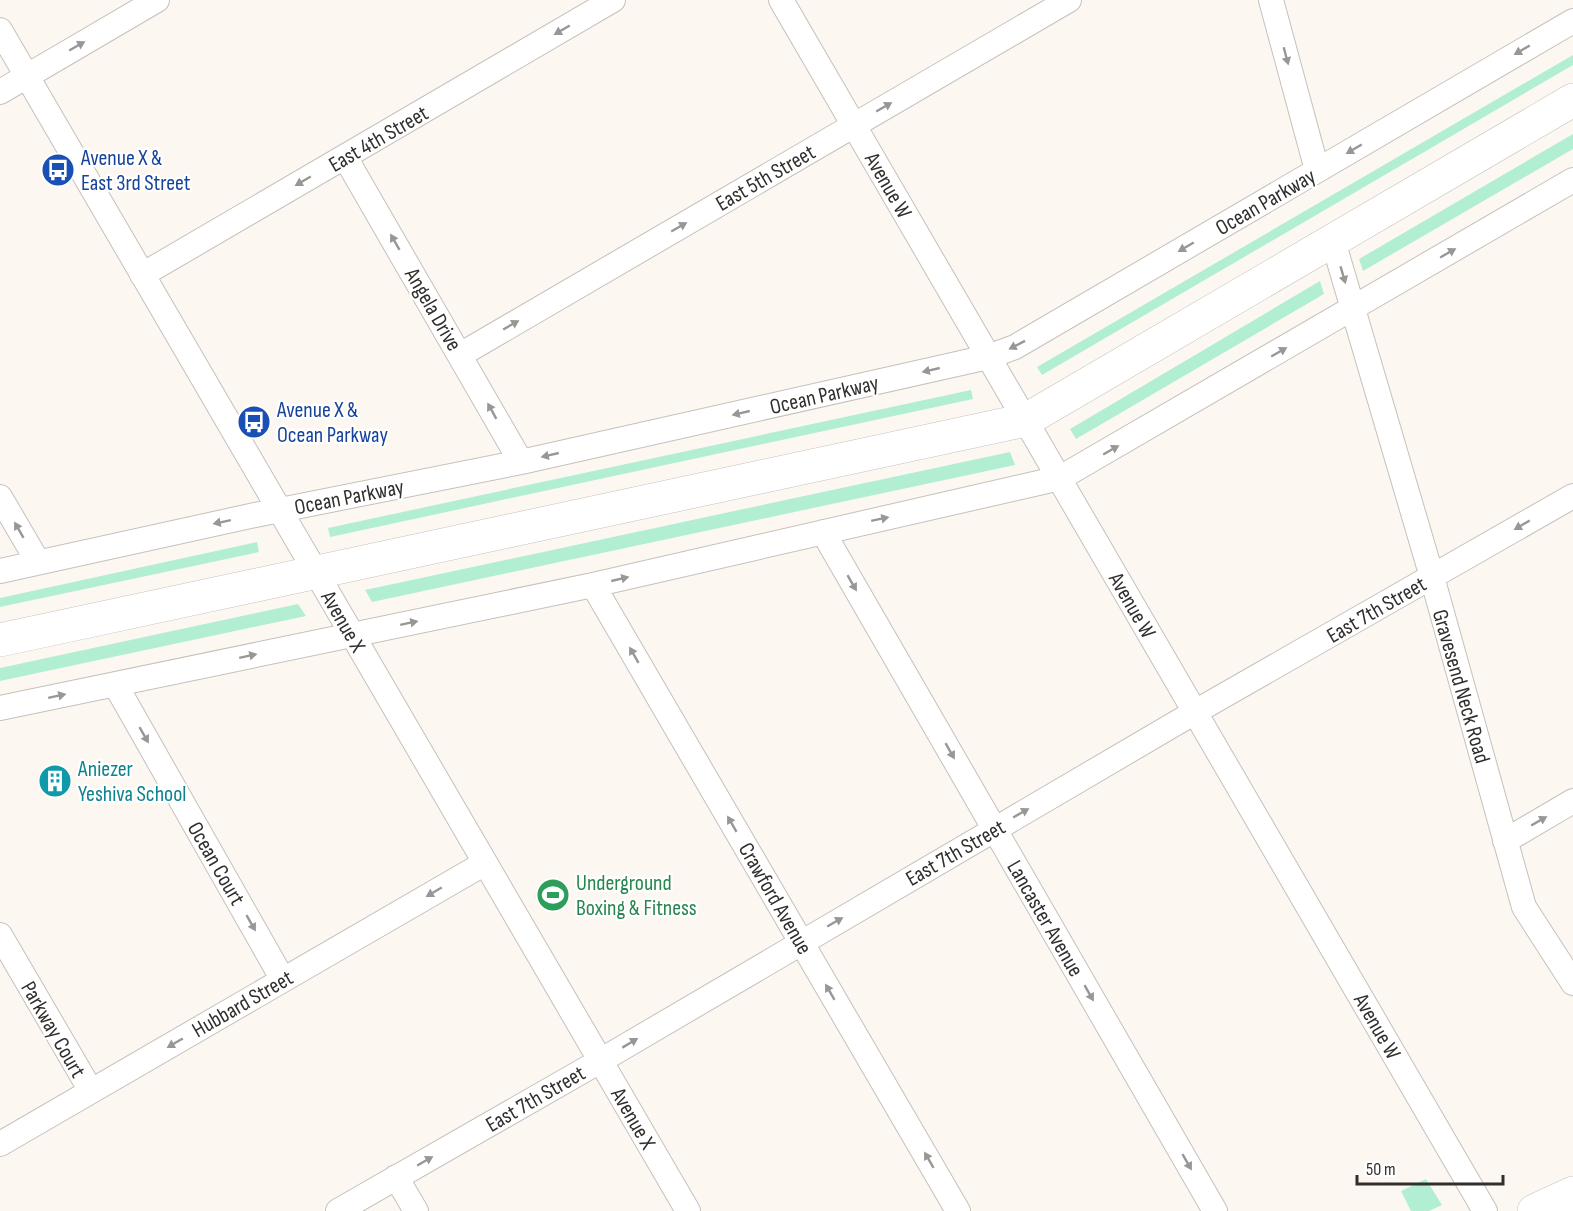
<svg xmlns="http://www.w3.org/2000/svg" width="1573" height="1211" font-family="'Sofia Sans Condensed',sans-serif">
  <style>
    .green { fill: #b2efd2 }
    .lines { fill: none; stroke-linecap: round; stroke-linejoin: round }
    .minor-casing { stroke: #c6c0bb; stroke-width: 26 }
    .secondary-casing { stroke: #c6c0bb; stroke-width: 34 }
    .primary-casing { stroke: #c6c0bb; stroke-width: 34 }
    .minor { stroke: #fff; stroke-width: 24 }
    .secondary { stroke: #fff; stroke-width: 33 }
    .primary { stroke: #fff; stroke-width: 33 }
    .oneway { fill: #989796 }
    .labels { text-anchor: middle; stroke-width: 4.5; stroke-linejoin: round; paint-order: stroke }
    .street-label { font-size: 22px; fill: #312f2d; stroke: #fff }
    .transit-label { font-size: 22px; fill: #164399; stroke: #fff; text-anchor: start }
    .culture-label { font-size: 22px; fill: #0d838f; stroke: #fff; text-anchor: start }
    .leisure-label { font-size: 22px; fill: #27864d; stroke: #fff; text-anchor: start }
  </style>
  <rect width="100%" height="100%" fill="#fdf7f2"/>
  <!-- green -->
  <path class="green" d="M1573,55V65L1042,375L1037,367Z
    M1573,134V149L1363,271L1359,259Z
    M1320,281L1324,294L1076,439L1070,429Z
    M971,390L973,399L330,537L328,528Z
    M1010,452L1015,465L372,602L365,590Z
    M257,542L259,552L0,607V598Z
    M298,604L306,616L0,681V668Z
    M1426,1179L1442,1205L1429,1211H1411L1401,1191Z"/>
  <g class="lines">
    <defs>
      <path id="minor" d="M781,0L1485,1211
        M1271,0L1317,170
        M0,30L688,1211
        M0,92L157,0
        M345,157L521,462
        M1333,241L1432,577L1524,907L1573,983
        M142,275L613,0
        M460,355L1069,0
        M0,497L38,562
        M823,532L1215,1211
        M0,571L255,515L521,462L988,357L1015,347L1573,21
        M593,585L958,1211
        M115,684L283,980
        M0,708L593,585L1060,478L1573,180
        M1505,841L1573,801
        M0,935L91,1091
        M0,1144L485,863
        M396,1177L416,1211
        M338,1211L600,1061L1195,712L1573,496"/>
      <path id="secondary" d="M1534,1211L1573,1193"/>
      <path id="primary" d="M0,640L1026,420L1573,100"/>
    </defs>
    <!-- minor casing -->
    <use href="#minor" class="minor-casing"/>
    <!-- secondary casing -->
    <use href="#secondary" class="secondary-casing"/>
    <!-- primary casing -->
    <use href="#primary" class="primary-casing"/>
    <!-- minor -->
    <use href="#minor" class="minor"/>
    <!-- secondary -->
    <use href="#secondary" class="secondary"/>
    <!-- primary -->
    <use href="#primary" class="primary"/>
  </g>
  <!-- one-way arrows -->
  <defs><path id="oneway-solid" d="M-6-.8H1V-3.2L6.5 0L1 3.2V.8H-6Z" transform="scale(1.5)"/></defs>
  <g class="oneway">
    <use href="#oneway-solid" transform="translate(562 30) rotate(150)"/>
    <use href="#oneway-solid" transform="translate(77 46) rotate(-30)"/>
    <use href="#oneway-solid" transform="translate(1522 50) rotate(150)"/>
    <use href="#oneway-solid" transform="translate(1286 56) rotate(75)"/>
    <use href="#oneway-solid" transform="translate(884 107) rotate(-30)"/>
    <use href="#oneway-solid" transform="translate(1354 149) rotate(150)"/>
    <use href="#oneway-solid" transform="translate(303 181) rotate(150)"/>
    <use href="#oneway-solid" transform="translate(679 227) rotate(-30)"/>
    <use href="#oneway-solid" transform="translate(395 242) rotate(-120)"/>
    <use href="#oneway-solid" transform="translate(1186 247) rotate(150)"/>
    <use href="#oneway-solid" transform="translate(1448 253) rotate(-30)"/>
    <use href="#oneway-solid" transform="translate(1343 275) rotate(74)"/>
    <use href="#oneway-solid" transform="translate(511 325) rotate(-30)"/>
    <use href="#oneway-solid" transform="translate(1017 345) rotate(153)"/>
    <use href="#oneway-solid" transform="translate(1279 352) rotate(-30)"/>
    <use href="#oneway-solid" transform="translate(931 370) rotate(167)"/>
    <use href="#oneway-solid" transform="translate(492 411) rotate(-119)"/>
    <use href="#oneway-solid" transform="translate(741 413) rotate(167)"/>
    <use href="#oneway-solid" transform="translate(1111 450) rotate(-30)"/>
    <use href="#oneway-solid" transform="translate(550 455) rotate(167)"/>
    <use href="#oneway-solid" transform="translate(880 519) rotate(-12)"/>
    <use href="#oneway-solid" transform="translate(222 522) rotate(168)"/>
    <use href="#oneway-solid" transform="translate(1522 525) rotate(150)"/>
    <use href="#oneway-solid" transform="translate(19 530) rotate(-120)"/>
    <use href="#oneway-solid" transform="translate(620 579) rotate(-13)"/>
    <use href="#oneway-solid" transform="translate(852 583) rotate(60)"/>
    <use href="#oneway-solid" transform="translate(409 623) rotate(-12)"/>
    <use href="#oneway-solid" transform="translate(634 655) rotate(-120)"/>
    <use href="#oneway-solid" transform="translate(248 656) rotate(-12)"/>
    <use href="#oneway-solid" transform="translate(57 696) rotate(-12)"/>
    <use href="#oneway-solid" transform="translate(144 735) rotate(60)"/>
    <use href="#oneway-solid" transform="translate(950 751) rotate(60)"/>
    <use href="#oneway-solid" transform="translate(1021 813) rotate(-30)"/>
    <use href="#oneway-solid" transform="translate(1539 821) rotate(-30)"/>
    <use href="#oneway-solid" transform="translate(732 824) rotate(-120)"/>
    <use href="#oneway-solid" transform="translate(434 892) rotate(150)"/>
    <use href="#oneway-solid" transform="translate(835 922) rotate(-30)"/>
    <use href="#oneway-solid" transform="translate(251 923) rotate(60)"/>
    <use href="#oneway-solid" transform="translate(830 992) rotate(-120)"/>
    <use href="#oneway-solid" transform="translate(1089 993) rotate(60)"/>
    <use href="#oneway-solid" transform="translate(175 1043) rotate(150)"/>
    <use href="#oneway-solid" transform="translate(630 1043) rotate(-31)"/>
    <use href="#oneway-solid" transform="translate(929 1160) rotate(-120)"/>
    <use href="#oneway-solid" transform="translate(425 1161) rotate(-30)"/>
    <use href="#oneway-solid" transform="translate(1187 1162) rotate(60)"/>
  </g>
  <!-- icons -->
  <defs>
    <symbol id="bus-disc" viewBox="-11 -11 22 22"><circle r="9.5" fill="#1a4fb4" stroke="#fff"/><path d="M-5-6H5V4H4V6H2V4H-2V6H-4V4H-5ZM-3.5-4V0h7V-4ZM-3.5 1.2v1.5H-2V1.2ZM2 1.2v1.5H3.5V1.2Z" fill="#fff"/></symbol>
    <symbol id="building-disc" viewBox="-11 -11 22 22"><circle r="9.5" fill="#0f9aa8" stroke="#fff"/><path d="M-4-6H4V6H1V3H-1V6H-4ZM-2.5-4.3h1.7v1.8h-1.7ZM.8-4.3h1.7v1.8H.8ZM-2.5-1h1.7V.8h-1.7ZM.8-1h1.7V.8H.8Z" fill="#fff"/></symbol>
    <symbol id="stadium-disc" viewBox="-11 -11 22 22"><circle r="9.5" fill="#2e9e5b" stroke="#fff"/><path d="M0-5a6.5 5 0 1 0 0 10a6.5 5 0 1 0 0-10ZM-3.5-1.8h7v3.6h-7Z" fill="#fff"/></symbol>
  </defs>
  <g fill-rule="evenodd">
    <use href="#bus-disc" x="39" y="151" width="38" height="38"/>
    <use href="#bus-disc" x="235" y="403" width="38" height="38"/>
    <use href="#building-disc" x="36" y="762" width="38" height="38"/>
    <use href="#stadium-disc" x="534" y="876" width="38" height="38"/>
  </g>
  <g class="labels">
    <!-- street labels -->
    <g class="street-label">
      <text transform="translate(378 138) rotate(-30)" y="8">East 4th Street</text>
      <text transform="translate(765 177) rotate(-30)" y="8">East 5th Street</text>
      <text transform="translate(889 185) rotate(60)" y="8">Avenue W</text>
      <text transform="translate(1265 201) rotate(-30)" y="8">Ocean Parkway</text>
      <text transform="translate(434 309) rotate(60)" y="8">Angela Drive</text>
      <text transform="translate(824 394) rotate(-13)" y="8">Ocean Parkway</text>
      <text transform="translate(349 496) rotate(-11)" y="8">Ocean Parkway</text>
      <text transform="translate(1133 605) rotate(60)" y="8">Avenue W</text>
      <text transform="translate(1376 609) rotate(-30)" y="8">East 7th Street</text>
      <text transform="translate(344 621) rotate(60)" y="8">Avenue X</text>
      <text transform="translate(1462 686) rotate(74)" y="8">Gravesend Neck Road</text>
      <text transform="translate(955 852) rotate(-30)" y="8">East 7th Street</text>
      <text transform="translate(217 863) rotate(60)" y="8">Ocean Court</text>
      <text transform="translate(776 898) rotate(60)" y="8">Crawford Avenue</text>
      <text transform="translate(1046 918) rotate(60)" y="8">Lancaster Avenue</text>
      <text transform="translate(242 1003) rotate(-30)" y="8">Hubbard Street</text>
      <text transform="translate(1378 1026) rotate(60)" y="8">Avenue W</text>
      <text transform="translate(54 1029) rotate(60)" y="8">Parkway Court</text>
      <text transform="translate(535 1098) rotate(-30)" y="8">East 7th Street</text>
      <text transform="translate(634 1118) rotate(60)" y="8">Avenue X</text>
    </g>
    <!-- transit labels -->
    <g class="transit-label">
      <text x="81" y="165">Avenue X &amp;<tspan x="81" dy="25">East 3rd Street</tspan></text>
      <text x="277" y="417">Avenue X &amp;<tspan x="277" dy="25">Ocean Parkway</tspan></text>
    </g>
    <!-- culture labels -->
    <g class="culture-label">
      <text x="78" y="776">Aniezer<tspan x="78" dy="25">Yeshiva School</tspan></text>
    </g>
    <!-- leisure labels -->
    <g class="leisure-label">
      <text x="576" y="890">Underground<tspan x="576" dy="25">Boxing &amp; Fitness</tspan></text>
    </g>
  </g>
  <!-- scale -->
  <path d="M1357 1175v9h146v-9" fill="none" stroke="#312f2d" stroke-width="3"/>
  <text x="1366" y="1175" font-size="18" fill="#312f2d" stroke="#ffffff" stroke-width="4.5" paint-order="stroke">50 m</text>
</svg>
